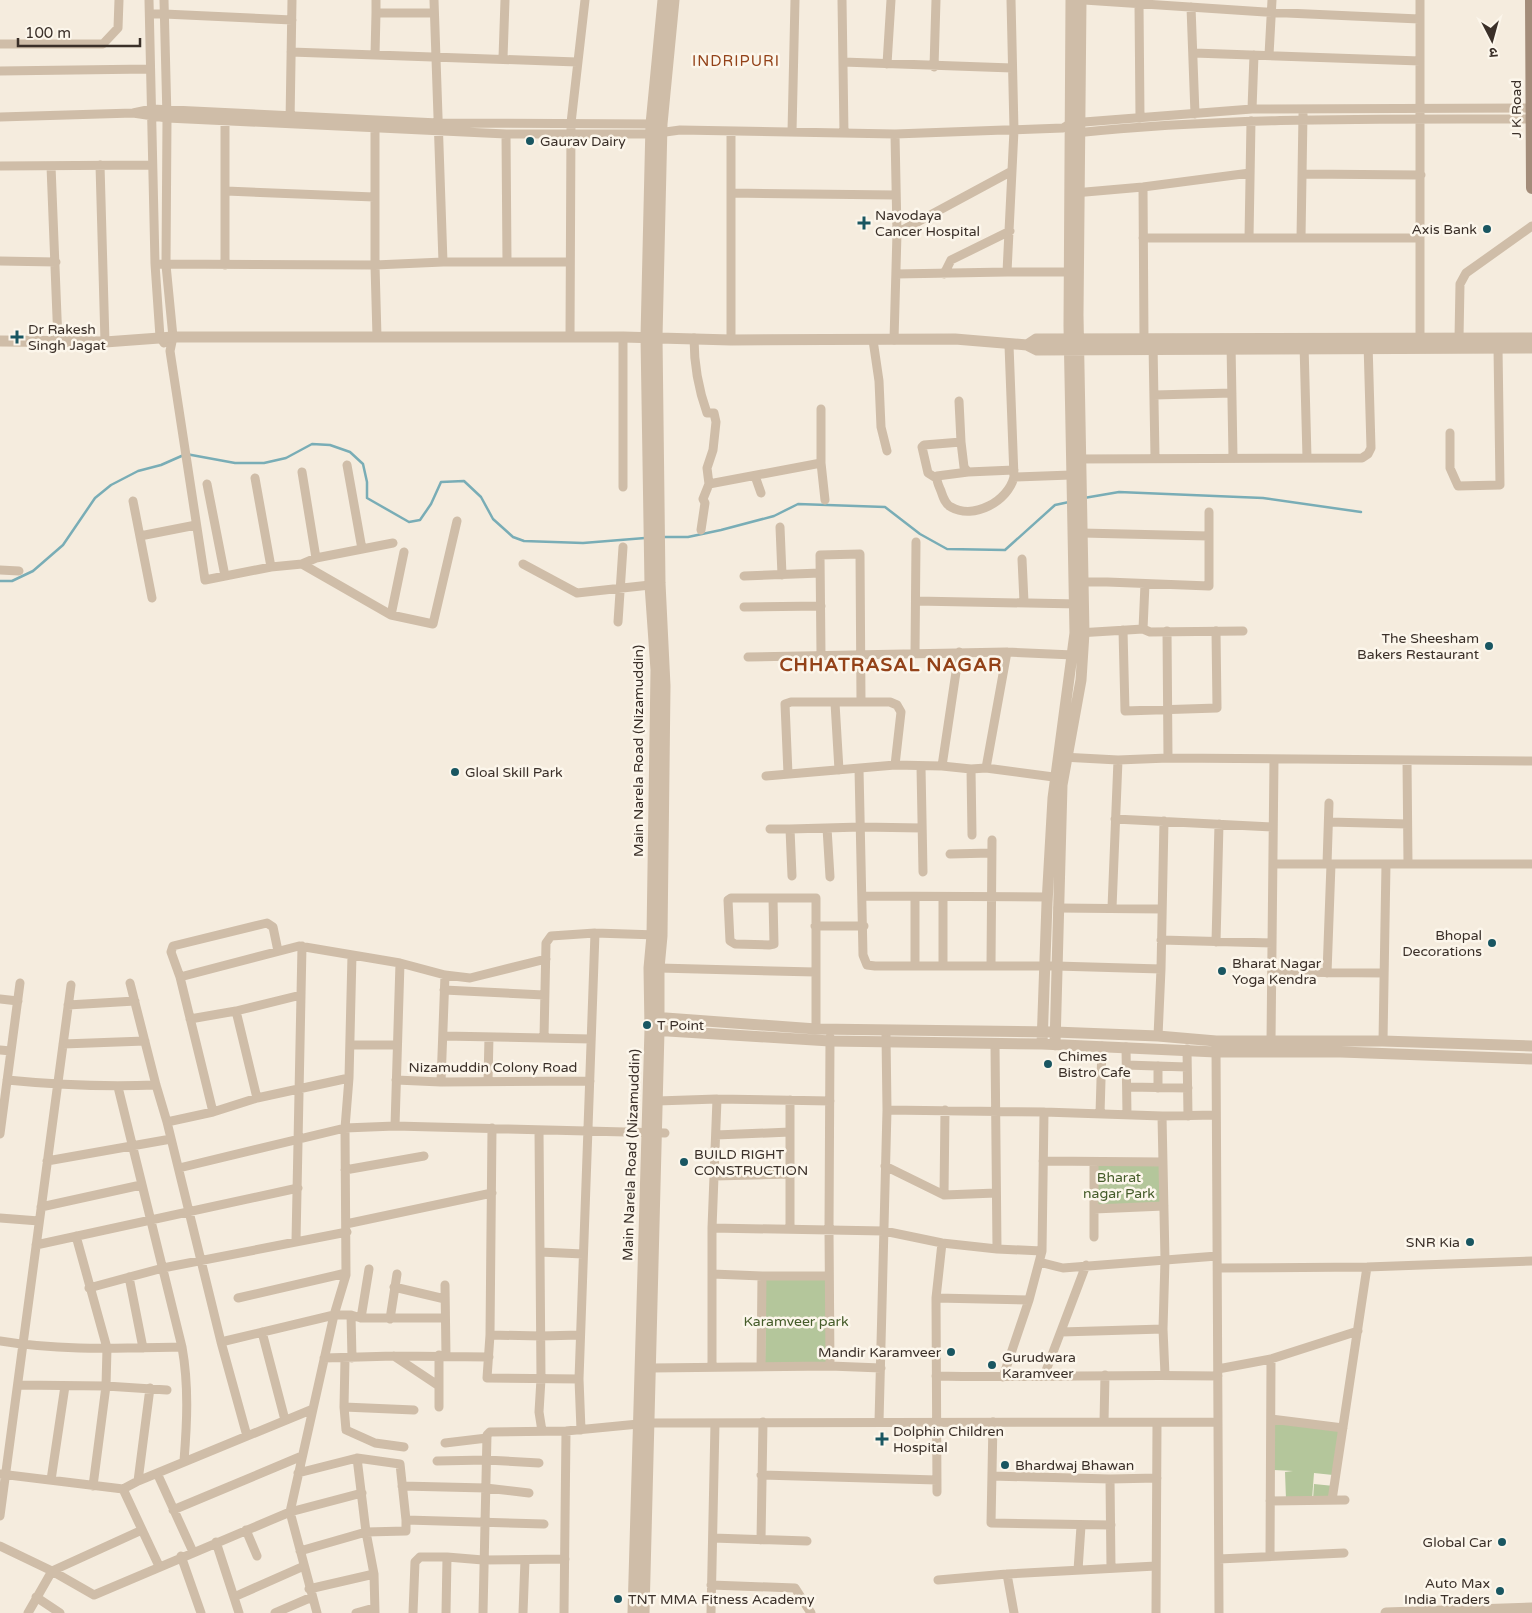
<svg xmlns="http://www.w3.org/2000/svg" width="1532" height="1613" font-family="'Varela Round','Noto Sans Devanagari',sans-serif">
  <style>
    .green { fill: #b4c69b }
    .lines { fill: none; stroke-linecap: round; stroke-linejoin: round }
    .stream { stroke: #79adb6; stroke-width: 2.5 }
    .minor { stroke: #cfbda8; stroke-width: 9 }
    .tertiary { stroke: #cfbda8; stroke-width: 11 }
    .secondary { stroke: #a38c79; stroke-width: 12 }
    .poi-dot { fill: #195661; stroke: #fcf6eb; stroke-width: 2 }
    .labels { text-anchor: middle; stroke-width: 5; stroke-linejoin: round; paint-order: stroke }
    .street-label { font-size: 14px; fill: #3b3029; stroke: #fcf6eb }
    .poi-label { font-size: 14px; fill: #3b3029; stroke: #fcf6eb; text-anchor: start }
    .park-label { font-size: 14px; fill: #455c2a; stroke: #fcf6eb }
    .neighbourhood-label { font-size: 15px; letter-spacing: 1px; fill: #934219; stroke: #fcf6eb }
    .district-label { font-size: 19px; font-weight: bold; letter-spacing: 1px; fill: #934219; stroke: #fcf6eb }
  </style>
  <rect width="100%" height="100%" fill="#f5ecde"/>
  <!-- green -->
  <path class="green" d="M1097,1165H1160L1161,1203L1097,1205Z
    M766,1279L827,1280V1363L765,1364Z
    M1273,1422L1341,1429L1333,1475L1314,1473L1312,1499H1286L1285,1472L1293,1471L1274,1470Z
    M1314,1484L1334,1486L1332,1500L1313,1501Z"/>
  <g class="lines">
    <!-- stream -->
    <path class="stream" d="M1084,498L1119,492L1263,498L1361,512
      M663,537H688L721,530L774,516L798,504L885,507L920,534L947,549L1005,550L1055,505L1069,502
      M0,581H12L33,571L63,545L95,498L111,485L138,471L161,465L186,454L235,463H264L286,458L312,444L330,445L350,452L363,464L367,482V498L409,522L420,520L431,504L441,482L464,481L481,497L493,519L513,537L524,541L583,543L645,538"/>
    <!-- minor -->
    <path class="minor" d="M149,0L155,264L160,337L164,343
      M164,0L167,118L166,265L173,337L170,351L205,580L271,567L302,564L316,558L393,543
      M376,0V13H434
      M434,0L443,262
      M842,0L844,133
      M1084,0L1265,12L1419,19
      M1420,0V339
      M1139,4L1140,118
      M1191,7L1195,114
      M150,14H164L292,20
      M0,44H103L118,28L119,0
      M291,52L577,62
      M1194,53L1420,61
      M375,55L376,13
      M1269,55L1272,0
      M503,58L505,0
      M843,62L1012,68
      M887,64L891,0
      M934,67L936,0
      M0,71L149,69
      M1252,109L1254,55
      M133,113L167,118L506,134H651L680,130L895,134L1063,128L1071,123L1252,109L1532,108
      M0,117L133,113L152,109L438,123L656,124
      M225,121V265
      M290,122L292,0
      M375,128V265L377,337
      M792,132L795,0
      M1075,133C1227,117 1379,119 1532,119
      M506,134L507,262
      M100,165L105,342
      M0,166L152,165
      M51,166L58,342
      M1303,174L1421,175
      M1143,187L1144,339
      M226,191L374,197
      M731,193L896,195
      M1074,193L1143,187L1250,173
      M897,233L1012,171
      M1143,238H1420
      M1249,238L1251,121
      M1301,238L1303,114
      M0,261L56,262
      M155,264L375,265L443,262H569
      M1007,272L1014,130L1011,0
      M896,274L1007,272H1076
      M944,274L951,260L1010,231
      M570,337L571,123L585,0
      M623,337V487
      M694,338C694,365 698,388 707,413H714L716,422L713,450L707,468L709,484L703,499L705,503L701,530
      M1459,338L1460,284L1466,273L1532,226
      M731,340V131
      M873,340L879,381L881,427L887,451
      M894,340L897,233L895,134
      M1153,344L1155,457
      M1231,344L1233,457
      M1304,344L1307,458
      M1154,395L1232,393
      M821,409V463L825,500
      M1450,433V468L1458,486L1500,485L1498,348
      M961,442L964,467L968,472L1014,470
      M1074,459L1362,458L1368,454L1371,448L1368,343
      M347,465L362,549
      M302,472L316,558
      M968,472L937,476C936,481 939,486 941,491C943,497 945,504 951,507C974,520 1008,501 1014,477L1009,345
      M755,476L761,493
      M1014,477L1071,475
      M255,478L271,567
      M936,478L928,473L922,447L924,445L961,442L959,401
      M207,484L225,576
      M709,484L821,463
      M133,501L152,598
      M780,527L782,575
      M1082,533L1208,536
      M140,536L196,525
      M1022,559L1024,602
      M302,564L391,615L433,624L457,521
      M523,564L577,593L650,585
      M0,570L19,571
      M744,576L820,573
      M1084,582H1107L1209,586V512
      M916,601L1079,604
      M744,607L821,606
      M391,615L404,552
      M618,622L623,547
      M1143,629L1145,584
      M1123,630L1125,711L1217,708L1216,631
      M1167,631L1168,758
      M1078,633L1143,629L1150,632L1243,631
      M915,654L916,542
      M821,655L820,555L860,554L861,702
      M748,657L1007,652L1073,655
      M835,703L839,770
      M1062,757L1118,760L1168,758L1532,761
      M1407,760L1408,864
      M942,766L959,652
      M921,767L923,872
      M986,768L1007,652
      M859,769L863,955L867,965L875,966H1056L1161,969
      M971,769L972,835
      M788,774L785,704L791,702H890L897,705L901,712L895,765
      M766,776L895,765L942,766L971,769L986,768L1061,778
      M1115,819L1273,827
      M1329,822L1407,824
      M827,828L830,877
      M770,829H790
      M950,854L991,853
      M1273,864H1532
      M1327,864L1329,803
      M792,876L790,829L861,827L922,828
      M863,896L1047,897
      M915,898V965
      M773,899L774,944L769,945L735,944L730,941L728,900L731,898H816V1029
      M1058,908L1162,909
      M1112,908L1118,760
      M815,926H864
      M1161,940L1272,943
      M1216,942L1219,824
      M943,965V897
      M991,965L992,840
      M659,968L815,972
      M1272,972L1384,973
      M1327,973L1331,864
      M180,977L299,946L400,963L445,975L470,978L546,959
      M130,983L156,1085L167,1122L221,1342L247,1436
      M444,990L544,995
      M0,999L18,1001
      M68,1005L135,1001
      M236,1011L257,1098
      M190,1019L236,1011L301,995
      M443,1036L591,1039
      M1158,1036L1161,969L1164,821
      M544,1037L546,943L551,936L595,933L657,935
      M1271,1041L1274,759
      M1383,1041L1386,864
      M63,1044L145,1041
      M995,1044L997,1249
      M350,1045H397
      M1216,1046L1219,1613
      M1126,1047L1127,1115
      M1187,1049L1188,1116
      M0,1050L11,1051
      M1126,1065L1187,1067
      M1158,1066V1088
      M7,1080C57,1085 106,1087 156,1085
      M396,1080L441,1082L590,1081
      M488,1081L489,1037
      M441,1082L445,975
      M1127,1087L1188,1088
      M657,1101L717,1099L830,1101
      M887,1110L1044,1112L1162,1116L1216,1115
      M213,1112L180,977L171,952L173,946L267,923L273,927L278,951
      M1100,1114L1102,1046
      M1162,1116L1165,1260L1163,1329L1165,1375
      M167,1122L213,1112L257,1098L349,1078
      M395,1126L400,963
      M492,1128L490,1335L487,1378L579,1379L595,933
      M539,1130L541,1379L539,1412L542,1431
      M0,1134L20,983
      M716,1135L790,1132
      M47,1161L171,1139
      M1043,1161L1162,1162
      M885,1166L944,1195L996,1193
      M179,1168L345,1128L395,1126L665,1133
      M345,1170L424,1156
      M714,1176L789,1174
      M944,1195L945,1110
      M41,1207L141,1185
      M1094,1209L1164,1206
      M0,1218L39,1221
      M346,1224L492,1193
      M712,1228L884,1231L942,1243L997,1249L1042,1251
      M790,1229V1100
      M76,1236L107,1348L106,1386L93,1486
      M1094,1237V1162
      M296,1241L302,946
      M36,1245L298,1188
      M540,1252L583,1254
      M1039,1262L1063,1268L1217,1256
      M1218,1268L1367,1267L1532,1261
      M712,1274L762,1276
      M129,1277L143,1348
      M445,1285L446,1356
      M394,1287L445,1299
      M89,1288L163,1268L347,1232
      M238,1298L346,1273
      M936,1298L1029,1300
      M351,1315L352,1358
      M361,1318L369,1269
      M390,1319L397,1274
      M262,1332L285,1420
      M1061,1332L1163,1329
      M490,1335L541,1336L580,1335
      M0,1341C60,1351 122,1348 182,1347L118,1087
      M221,1342L334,1315H351L361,1318H445
      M182,1347C189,1386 187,1423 184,1461
      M439,1355V1407
      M394,1356L439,1386
      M324,1358L394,1356L489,1357
      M345,1359L344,1407L346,1430L375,1443L404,1447
      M830,1366L829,1229L830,1037
      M712,1367V1228L717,1099
      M761,1367L762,1276H829
      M651,1368L830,1366L881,1368
      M1218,1369L1271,1359L1358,1331
      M936,1376C1030,1378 1124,1374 1218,1376
      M1044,1376L1086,1265
      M1003,1377L1029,1300L1042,1251L1044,1112
      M579,1379L581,1430
      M18,1385L106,1386L167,1390
      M344,1407L414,1410
      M1271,1419L1343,1428
      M879,1422L887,1110L886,1035
      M993,1422L991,1523L1111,1525
      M1104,1422L1105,1375
      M445,1443L487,1438
      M357,1458L366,1532L374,1574L375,1613
      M437,1461L486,1460L539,1463
      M157,1473L193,1552
      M298,1473L357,1458L400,1464L406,1520V1531L366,1532L300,1551
      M0,1474L123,1489L159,1566
      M761,1475L937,1480
      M992,1476L1110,1479L1157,1478
      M1110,1479L1111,1568
      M51,1480L65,1386
      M138,1481L313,1409
      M402,1486L486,1488L529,1493
      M123,1489L138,1481L150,1388
      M937,1492L936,1298L942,1243
      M1332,1500L1367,1267
      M1270,1501L1345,1500
      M173,1510L302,1456
      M0,1516L71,985
      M406,1520L544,1524
      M246,1530L257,1556
      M713,1538L807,1541
      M761,1540L763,1422
      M216,1542L239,1613
      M0,1546L52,1571L94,1595L290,1512L362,1493
      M181,1556L201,1613
      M1270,1556L1271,1359
      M1219,1559L1344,1553
      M1078,1570L1081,1526
      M1007,1574L1014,1613
      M938,1580L1007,1574L1156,1566
      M711,1585L795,1588L811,1613
      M309,1589L374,1574
      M36,1597L60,1613
      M234,1597L304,1566
      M28,1613L52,1571L142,1530
      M275,1613L312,1597
      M317,1613L290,1512L334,1315L346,1275L345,1128L349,1078L352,955
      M356,1613L374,1608
      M413,1613L415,1562L420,1557H447L483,1560L565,1559
      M446,1613L447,1557
      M483,1613L487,1435L490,1432L566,1431L649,1423L1218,1422
      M523,1613L525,1560
      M564,1613L566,1431
      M711,1613L715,1423
      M1156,1613L1157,1423"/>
    <!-- tertiary -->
    <path class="tertiary" d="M0,341L105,342L173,337H623L731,340L955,339L1027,345L1037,350L1532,348
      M1027,345L1036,339L1532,338
      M652,1017L816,1029L1055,1032L1158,1036L1216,1041H1383L1532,1046
      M652,1030L830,1041L1042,1044L1216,1052H1341L1532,1059
      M1042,1044L1047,903L1053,798L1075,633L1069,326L1071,0
      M1055,1045L1062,785L1081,680L1084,633L1078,315L1081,0
      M633,1613L650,1029L649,968L652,935L656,670L650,585L646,337L651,124L663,0
      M644,1613L659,1031V968L662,936L665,686L660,583L657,337L662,124L674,0
      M1386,1613L1532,1608"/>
    <!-- secondary -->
    <path class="secondary" d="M1531,0L1532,188"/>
  </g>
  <!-- markers -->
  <g class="poi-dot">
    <circle cx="530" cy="141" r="5"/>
    <path d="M861.5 215.5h5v5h5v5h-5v5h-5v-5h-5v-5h5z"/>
    <circle cx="1487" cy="229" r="5"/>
    <path d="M14.5 329.5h5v5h5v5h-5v5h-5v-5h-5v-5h5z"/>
    <circle cx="1489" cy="646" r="5"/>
    <circle cx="455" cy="772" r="5"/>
    <circle cx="1492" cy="943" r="5"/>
    <circle cx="1222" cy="971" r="5"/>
    <circle cx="647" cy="1025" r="5"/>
    <circle cx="1048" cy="1064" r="5"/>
    <circle cx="684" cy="1162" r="5"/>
    <circle cx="1470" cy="1242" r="5"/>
    <circle cx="951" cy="1352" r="5"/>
    <circle cx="992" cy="1365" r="5"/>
    <path d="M879.5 1431.5h5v5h5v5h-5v5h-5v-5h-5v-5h5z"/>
    <circle cx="1005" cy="1465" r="5"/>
    <circle cx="1502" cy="1542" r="5"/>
    <circle cx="1500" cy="1591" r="5"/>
    <circle cx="618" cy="1599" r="5"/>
  </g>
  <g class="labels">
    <!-- street labels -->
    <g class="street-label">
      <text transform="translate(1516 109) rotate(-90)" y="5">J K Road</text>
      <text transform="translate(638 751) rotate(-90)" y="5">Main Narela Road (Nizamuddin)</text>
      <text x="493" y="1072">Nizamuddin Colony Road</text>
      <text transform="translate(631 1155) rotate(-88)" y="5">Main Narela Road (Nizamuddin)</text>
    </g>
    <!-- poi labels -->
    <g class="poi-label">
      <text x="540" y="146">Gaurav Dairy</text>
      <text x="875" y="220">Navodaya<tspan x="875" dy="16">Cancer Hospital</tspan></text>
      <text x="1477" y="234" text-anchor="end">Axis Bank</text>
      <text x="28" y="334">Dr Rakesh<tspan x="28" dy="16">Singh Jagat</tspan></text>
      <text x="1479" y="643" text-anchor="end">The Sheesham<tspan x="1479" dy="16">Bakers Restaurant</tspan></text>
      <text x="465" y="777">Gloal Skill Park</text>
      <text x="1482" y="940" text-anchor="end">Bhopal<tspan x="1482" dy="16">Decorations</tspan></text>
      <text x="1232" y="968">Bharat Nagar<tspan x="1232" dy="16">Yoga Kendra</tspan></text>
      <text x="657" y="1030">T Point</text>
      <text x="1058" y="1061">Chimes<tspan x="1058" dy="16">Bistro Cafe</tspan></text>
      <text x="694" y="1159">BUILD RIGHT<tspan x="694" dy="16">CONSTRUCTION</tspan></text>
      <text x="1460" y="1247" text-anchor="end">SNR Kia</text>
      <text x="941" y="1357" text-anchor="end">Mandir Karamveer</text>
      <text x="1002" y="1362">Gurudwara<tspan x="1002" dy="16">Karamveer</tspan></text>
      <text x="893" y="1436">Dolphin Children<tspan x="893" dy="16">Hospital</tspan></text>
      <text x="1015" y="1470">Bhardwaj Bhawan</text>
      <text x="1492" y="1547" text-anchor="end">Global Car</text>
      <text x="1490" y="1588" text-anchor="end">Auto Max<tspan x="1490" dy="16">India Traders</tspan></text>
      <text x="628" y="1604">TNT MMA Fitness Academy</text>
    </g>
    <!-- park labels -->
    <g class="park-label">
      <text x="1119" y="1182">Bharat<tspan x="1119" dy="16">nagar Park</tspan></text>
      <text x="796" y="1326">Karamveer park</text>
    </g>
    <!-- neighbourhood labels -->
    <g class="neighbourhood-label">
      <text x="736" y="66">INDRIPURI</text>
    </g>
    <!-- district labels -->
    <g class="district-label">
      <text x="891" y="671">CHHATRASAL NAGAR</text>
    </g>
  </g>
  <!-- north arrow -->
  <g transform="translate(1492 40) rotate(174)" stroke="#fcf6eb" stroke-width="4" paint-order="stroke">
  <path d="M0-4L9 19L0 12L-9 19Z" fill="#3b3029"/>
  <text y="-8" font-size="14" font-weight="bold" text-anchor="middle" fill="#3b3029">उ</text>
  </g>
  <!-- scale -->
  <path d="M18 38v8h122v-8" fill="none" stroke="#3b3029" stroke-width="2.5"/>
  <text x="25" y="38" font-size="15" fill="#3b3029" stroke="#fcf6eb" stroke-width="4" paint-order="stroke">100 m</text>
</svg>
